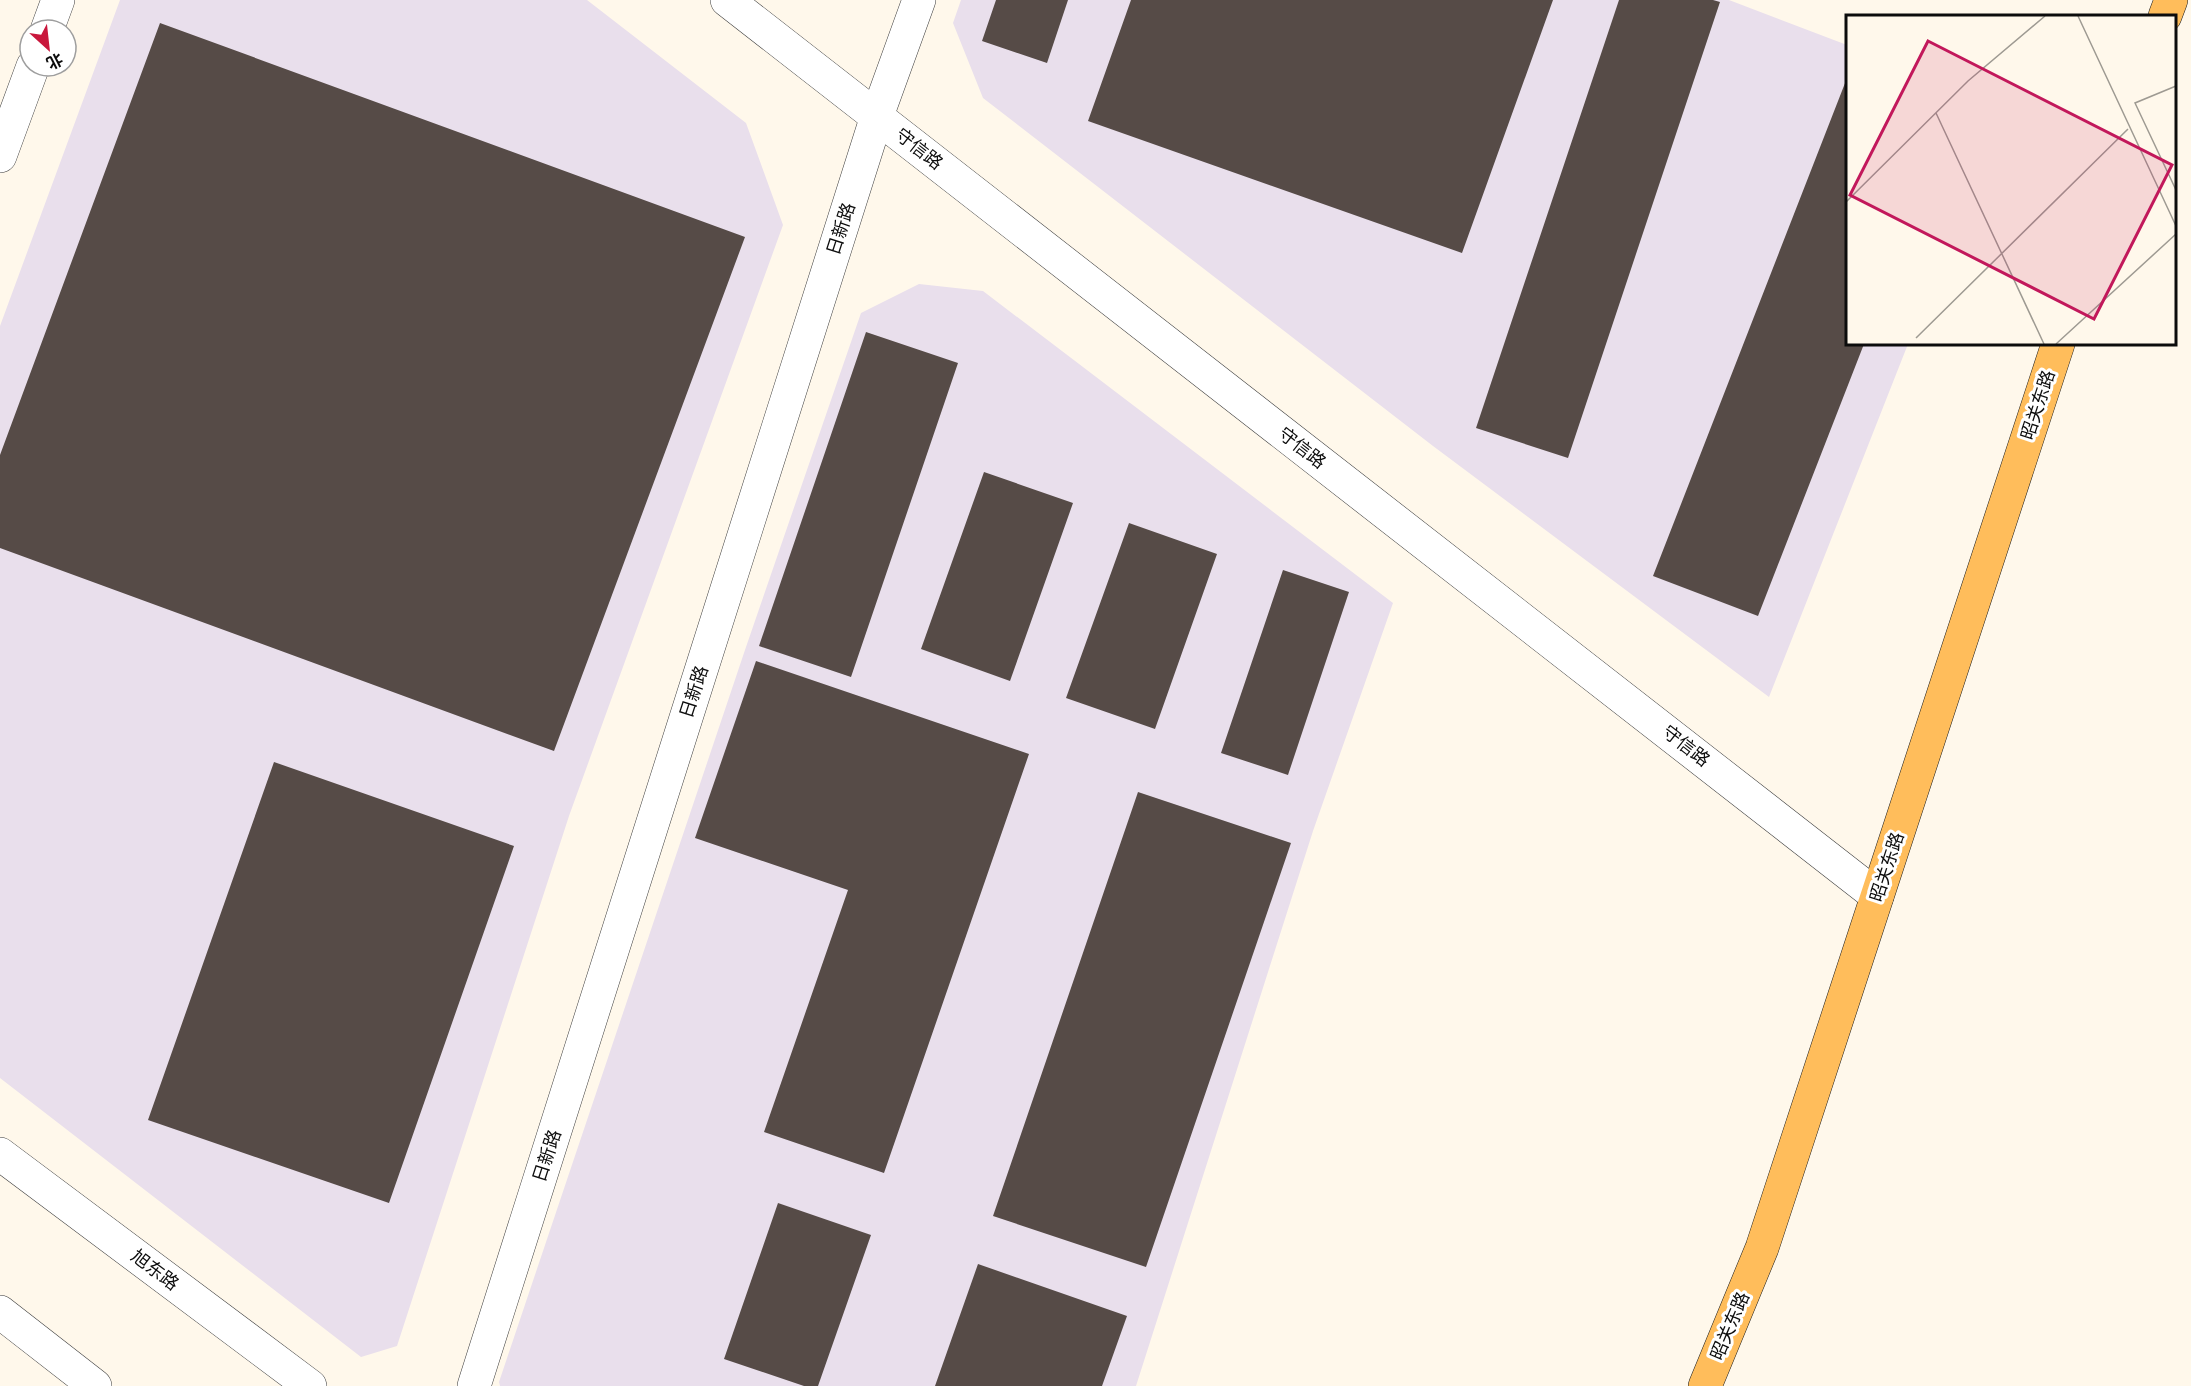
<svg xmlns="http://www.w3.org/2000/svg" width="2191" height="1386" font-family="'Libre Baskerville','Noto Sans SC',serif">
  <style>
    .industrial { fill: #e9dfec }
    .building { fill: #564b47 }
    .lines { fill: none; stroke-linecap: round; stroke-linejoin: round }
    .minor-casing { stroke: #3f3f3f; stroke-width: 34 }
    .major-casing { stroke: #1d1d1d; stroke-width: 34 }
    .minor { stroke: #fff; stroke-width: 33 }
    .major { stroke: #ffbd5b; stroke-width: 33 }
    .labels { text-anchor: middle; stroke-width: 6; stroke-linejoin: round; paint-order: stroke }
    .street-label { font-size: 18px; fill: #0c0c0c; stroke: #fff }
    .inset-road { fill: none; stroke: #9e9a92; stroke-width: 1.5 }
    .view { fill: #c2185b; fill-opacity: 0.15; stroke: #c2185b; stroke-width: 3 }
    .inset-edge { fill: none; stroke: #0c0c0c; stroke-width: 3 }
  </style>
  <rect width="100%" height="100%" fill="#fff8eb"/>
  <!-- industrial -->
  <path class="industrial" d="M120,0H587L746,123L783,225L569,816L397,1346L361,1357L0,1078V326Z
    M961,0H1729L1847,45L1848,344H1908L1769,697L1433,446L983,98L953,23Z
    M919,284L983,291L1393,603L1313,831L1136,1386H500L499,1382L746,647L861,313Z"/>
  <!-- building -->
  <path class="building" d="M996,0H1068L1047,63L982,41Z
    M1131,0H1553L1462,253L1088,121Z
    M1619,0H1713L1720,2L1568,458L1476,428Z
    M160,23L745,237L554,751L0,548V455Z
    M1847,78L1848,344H1864L1758,616L1653,576Z
    M866,332L958,363L851,677L759,646Z
    M984,472L1073,503L1010,681L921,649Z
    M1129,523L1217,554L1155,729L1066,698Z
    M1283,570L1349,592L1288,775L1221,753Z
    M756,661L1029,754L884,1173L764,1132L848,890L695,838Z
    M274,762L514,846L389,1203L148,1120Z
    M1138,792L1291,843L1146,1267L993,1216Z
    M778,1203L871,1235L818,1386H804L724,1359Z
    M978,1264L1127,1316L1102,1386H935Z"/>
  <g class="lines">
    <defs>
      <path id="minor" d="M727,0L1877,896
        M47,30L58,0
        M0,156L33,66
        M0,1154L310,1386
        M0,1312L95,1386
        M474,1386L877,116L919,0"/>
      <path id="major" d="M2165,16L2171,0
        M1705,1386L1762,1248L2058,344"/>
    </defs>
    <!-- minor casing -->
    <use href="#minor" class="minor-casing"/>
    <!-- major casing -->
    <use href="#major" class="major-casing"/>
    <!-- minor -->
    <use href="#minor" class="minor"/>
    <!-- major -->
    <use href="#major" class="major"/>
  </g>
  <g class="labels">
    <!-- street labels -->
    <g class="street-label">
      <text transform="translate(919 149) rotate(38)" y="6">守信路</text>
      <text transform="translate(841 229) rotate(-72)" y="6">日新路</text>
      <text transform="translate(2038 405) rotate(-72)" y="6">昭关东路</text>
      <text transform="translate(1302 448) rotate(38)" y="6">守信路</text>
      <text transform="translate(694 692) rotate(-72)" y="6">日新路</text>
      <text transform="translate(1686 746) rotate(38)" y="6">守信路</text>
      <text transform="translate(1887 867) rotate(-72)" y="6">昭关东路</text>
      <text transform="translate(547 1156) rotate(-72)" y="6">日新路</text>
      <text transform="translate(155 1270) rotate(37)" y="6">旭东路</text>
      <text transform="translate(1730 1326) rotate(-67)" y="6">昭关东路</text>
    </g>
  </g>
  <!-- overview -->
  <g transform="translate(1846 15)">
    <rect width="330" height="330" fill="#fff8eb"/>
    <path class="inset-road" d="M232,1L330,211M330,71L289,88L330,175M90,98L198,329M0,187L122,66L199,1M70,323L282,114M210,329L330,219"/>
    <path class="view" d="M82,26L326,150L248,304L4,180Z"/>
    <rect width="330" height="330" class="inset-edge"/>
  </g>
  <!-- north arrow -->
  <g transform="translate(48 48) rotate(153)"><circle r="28" fill="#ffffff" stroke="#9e9e9e" stroke-width="1.5"/>
  <path d="M0-4.5L10 22L0 15L-10 22Z" fill="#c9173c"/>
  <text y="-9" font-size="16" font-weight="bold" text-anchor="middle" fill="#0c0c0c">北</text>
  </g>
</svg>
